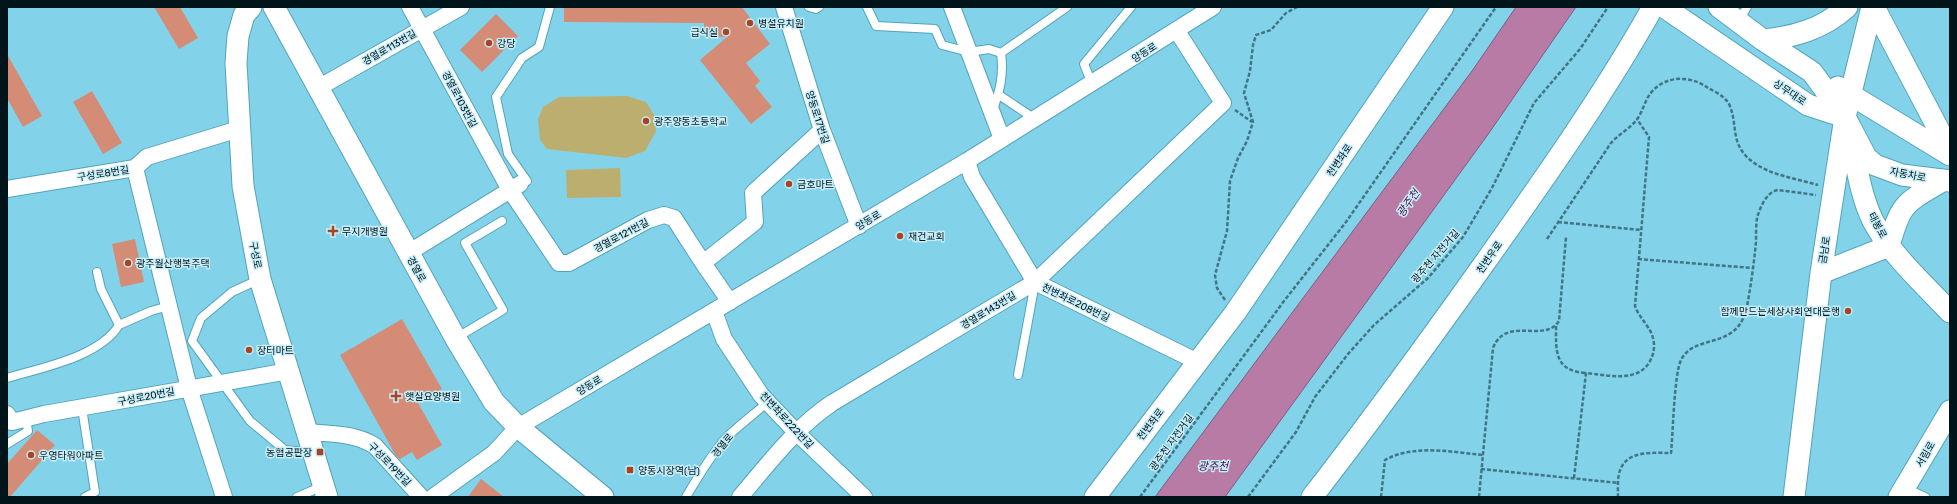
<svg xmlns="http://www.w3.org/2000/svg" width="1957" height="504" font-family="Rubik,'Noto Sans KR',sans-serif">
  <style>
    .green { fill: #bcae6f }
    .water { fill: #b77ba6; stroke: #805c7c }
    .building { fill: #d58c76 }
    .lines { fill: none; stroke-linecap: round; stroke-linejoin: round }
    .service-casing { stroke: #53a4ba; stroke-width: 10 }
    .minor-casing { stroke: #53a4ba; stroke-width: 18 }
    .tertiary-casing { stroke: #53a4ba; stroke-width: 23 }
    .path { stroke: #427584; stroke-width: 2.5; stroke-dasharray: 4 2; stroke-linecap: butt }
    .service { stroke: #fff; stroke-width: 8 }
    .minor { stroke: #fff; stroke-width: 16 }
    .tertiary { stroke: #fff; stroke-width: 21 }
    .poi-dot { fill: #ab4323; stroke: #c7eef9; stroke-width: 1.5 }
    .labels { text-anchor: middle; stroke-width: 3; stroke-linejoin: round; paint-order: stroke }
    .poi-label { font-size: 10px; fill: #00141a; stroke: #c7eef9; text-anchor: start }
    .street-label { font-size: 10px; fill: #00141a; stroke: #c7eef9 }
    .water-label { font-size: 11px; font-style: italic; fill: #510644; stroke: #c7eef9 }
  </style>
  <rect width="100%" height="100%" fill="#82d3ea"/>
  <!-- green -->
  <path class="green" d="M627,96L646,102L654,115L656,131L645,151L626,158L547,149L540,140L538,119L543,107L559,97Z
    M620,168L621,197L567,198L566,170Z"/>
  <!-- water -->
  <path class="water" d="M1516,7H1576L1489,133L1225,497H1155L1472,71Z"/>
  <!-- building -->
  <path class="building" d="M154,7H180L198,38L179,49Z
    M564,7H742L770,44L746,63L760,81L755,86L772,107L751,124L700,60L727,37H707V30H704V23L564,22Z
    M496,14L518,36L482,72L460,50Z
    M7,54L42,116L23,127L7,98Z
    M92,91L122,143L103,154L73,102Z
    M135,239L144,282L121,287L112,244Z
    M402,319L442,389L418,403L442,445L417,460L412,452L400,459L396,456L340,355Z
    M37,430L55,445L10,497H7V464Z
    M481,479L504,497H468Z"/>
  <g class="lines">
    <defs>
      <path id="service" d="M809,7L816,9L819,7
        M867,7L876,26L935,29L942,45L969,52L989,49L1001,53C1004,75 1000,91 992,112
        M1739,21L1747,7
        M1001,53L1067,7
        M1092,84L1084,64L1131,7
        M999,95L1035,119
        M520,184L527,181L508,154L496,97L522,58L539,47L550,7
        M97,272L101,289L119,325L151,311L169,306
        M260,279L232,292L201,318L192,341L250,421L285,450L313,453
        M456,338L503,310L465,243L502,221
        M1018,375L1035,283
        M7,378C40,368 100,357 119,325
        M82,408L95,492L85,497
        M7,444L28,431L26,418
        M1905,488L1925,497
        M297,497L323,486
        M686,497C698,477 710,456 726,438C739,425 754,414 768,402"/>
      <path id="minor" d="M410,7L510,190L559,263H569L648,220L664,215L674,218L703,263L730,302
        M784,7L822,130L859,226
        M952,7L1002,139
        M318,88L461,7
        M967,161L972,177L1035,282L1198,362
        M135,168L189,388L224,497
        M7,189L135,168L147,157L239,129
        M408,253L520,184
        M703,263L755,222L753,193L822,130
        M714,311L724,339L761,395L796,432L864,497
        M7,414L12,422L44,414L289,371
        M307,432C330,434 355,433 375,446L421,497
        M433,497L494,453L518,427L967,161L1213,7
        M740,497C769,463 795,428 832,403L1035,282L1223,103L1177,31"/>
      <path id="tertiary" d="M251,7L244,15L238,36L236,63L243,186L260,279L327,497
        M274,7L456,339L494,402L518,427L603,497
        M1664,7L1808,105L1845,117
        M1719,7L1763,40L1812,72L1845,117L1866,157L1875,165L1902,175L1950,181
        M1874,7L1950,151
        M1763,40C1794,37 1823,29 1847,7
        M1838,87L1950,155
        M1851,141C1857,167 1861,197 1873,221C1892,256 1923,283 1950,312
        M1821,273L1889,246C1901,202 1905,203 1944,180
        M1095,497L1235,313L1443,7
        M1312,497C1372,420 1429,341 1486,261C1544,179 1603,96 1653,7
        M1794,497L1821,273L1845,117L1872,7
        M1899,497L1950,411"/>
    </defs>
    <!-- service casing -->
    <use href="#service" class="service-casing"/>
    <!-- minor casing -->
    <use href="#minor" class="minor-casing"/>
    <!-- tertiary casing -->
    <use href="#tertiary" class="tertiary-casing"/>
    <!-- path -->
    <path class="path" d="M1235,110L1252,122
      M1558,222L1641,230
      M1547,239L1611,143C1619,134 1631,128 1638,118C1643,110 1645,101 1650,94C1663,76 1688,75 1705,86C1713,91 1724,95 1729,104C1738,123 1730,141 1748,158C1766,175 1795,178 1818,185
      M1638,259L1752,268
      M1225,300L1217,288L1215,275L1227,231L1230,181L1238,158L1247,141L1253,122L1244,93L1250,71L1253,45L1256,35L1271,30L1286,13L1297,7
      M1556,326C1556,351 1554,371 1586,373
      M1481,469L1619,483
      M1574,478L1586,373C1607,375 1640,384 1651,359C1654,353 1655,345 1653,338C1650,326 1639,318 1635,306L1649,137L1637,119
      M1140,497L1284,301L1346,222L1496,7
      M1248,497L1296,432L1315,397L1348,354L1374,325L1428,278L1463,237L1492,188L1534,103L1580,49L1608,7
      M1381,497L1385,460C1414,444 1451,452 1483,455
      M1479,497L1493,348C1506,315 1545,344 1559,321L1566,237
      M1618,497C1618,488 1617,476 1621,468C1629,450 1655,453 1671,453C1673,434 1674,375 1681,360C1695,332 1738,352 1747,306C1751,285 1754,263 1756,242C1756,234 1756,226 1757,218C1760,208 1766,192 1778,190L1816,195"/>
    <!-- service -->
    <use href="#service" class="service"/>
    <!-- minor -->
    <use href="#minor" class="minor"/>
    <!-- tertiary -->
    <use href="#tertiary" class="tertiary"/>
  </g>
  <!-- markers -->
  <g class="poi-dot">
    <circle cx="750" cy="23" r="4"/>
    <circle cx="726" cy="32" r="4"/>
    <circle cx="489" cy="43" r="4"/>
    <circle cx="646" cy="121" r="4"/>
    <circle cx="789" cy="184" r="4"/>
    <path d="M331 225h4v4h4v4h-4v4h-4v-4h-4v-4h4z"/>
    <circle cx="900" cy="236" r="4"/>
    <circle cx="128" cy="263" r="4"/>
    <circle cx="1848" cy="311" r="4"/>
    <circle cx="249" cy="350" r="4"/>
    <path d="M394 390h4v4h4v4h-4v4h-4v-4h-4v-4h4z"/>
    <rect x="316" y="448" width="8" height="8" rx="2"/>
    <circle cx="31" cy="455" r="4"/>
    <rect x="626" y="466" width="8" height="8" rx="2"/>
  </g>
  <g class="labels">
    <!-- poi labels -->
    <g class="poi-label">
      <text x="758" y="27">병설유치원</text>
      <text x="718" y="36" text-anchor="end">급식실</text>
      <text x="497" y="47">강당</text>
      <text x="654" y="125">광주양동초등학교</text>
      <text x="797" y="188">금호마트</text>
      <text x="342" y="235">무지개병원</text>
      <text x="908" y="240">재건교회</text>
      <text x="136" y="267">광주월산행복주택</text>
      <text x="1840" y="315" text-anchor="end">함께만드는세상사회연대은행</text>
      <text x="257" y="354">장터마트</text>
      <text x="405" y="400">햇살요양병원</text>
      <text x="312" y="456" text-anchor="end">농협공판장</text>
      <text x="39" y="459">우영타워아파트</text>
      <text x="638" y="474">양동시장역(남)</text>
    </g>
    <!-- street labels -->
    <g class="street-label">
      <text transform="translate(389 47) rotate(-30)" y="4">경열로113번길</text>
      <text transform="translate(1144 52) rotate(-32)" y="4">양동로</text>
      <text transform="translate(1790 92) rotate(34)" y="4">상무대로</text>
      <text transform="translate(460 99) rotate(62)" y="4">경열로103번길</text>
      <text transform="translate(818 117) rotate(72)" y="4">양동로17번길</text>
      <text transform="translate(1339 160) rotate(-56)" y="4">천변좌로</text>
      <text transform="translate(103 173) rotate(-9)" y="4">구성로8번길</text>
      <text transform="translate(1908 174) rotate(11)" y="4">자동차로</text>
      <text transform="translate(868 220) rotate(-31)" y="4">양동로</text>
      <text transform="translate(1878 225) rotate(62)" y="4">태봉로</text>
      <text transform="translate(621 235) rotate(-28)" y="4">경열로121번길</text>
      <text transform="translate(1824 250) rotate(-81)" y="4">금남로</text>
      <text transform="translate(256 255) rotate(79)" y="4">구성로</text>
      <text transform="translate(1435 256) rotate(-49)" y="4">광주천 자전거길</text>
      <text transform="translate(1489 257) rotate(-55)" y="4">천변우로</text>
      <text transform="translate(417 269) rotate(61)" y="4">경열로</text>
      <text transform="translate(1076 302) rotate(26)" y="4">천변좌로208번길</text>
      <text transform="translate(988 310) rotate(-31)" y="4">경열로143번길</text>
      <text transform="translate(589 385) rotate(-31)" y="4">양동로</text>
      <text transform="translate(146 396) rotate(-11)" y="4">구성로20번길</text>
      <text transform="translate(787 420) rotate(47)" y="4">천변좌로222번길</text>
      <text transform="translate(1150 424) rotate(-53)" y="4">천변좌로</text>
      <text transform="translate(1171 442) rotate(-54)" y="4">광주천 자전거길</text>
      <text transform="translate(722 445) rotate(-51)" y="4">경열로</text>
      <text transform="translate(1925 454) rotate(-60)" y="4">서림로</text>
      <text transform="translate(390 464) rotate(46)" y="4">구성로19번길</text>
    </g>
    <!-- water labels -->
    <g class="water-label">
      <text transform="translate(1408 203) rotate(-55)" y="4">광주천</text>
      <text x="1213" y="470">광주천</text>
    </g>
  </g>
  <!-- border -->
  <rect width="1957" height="504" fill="none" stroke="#00141a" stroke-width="16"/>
</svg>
